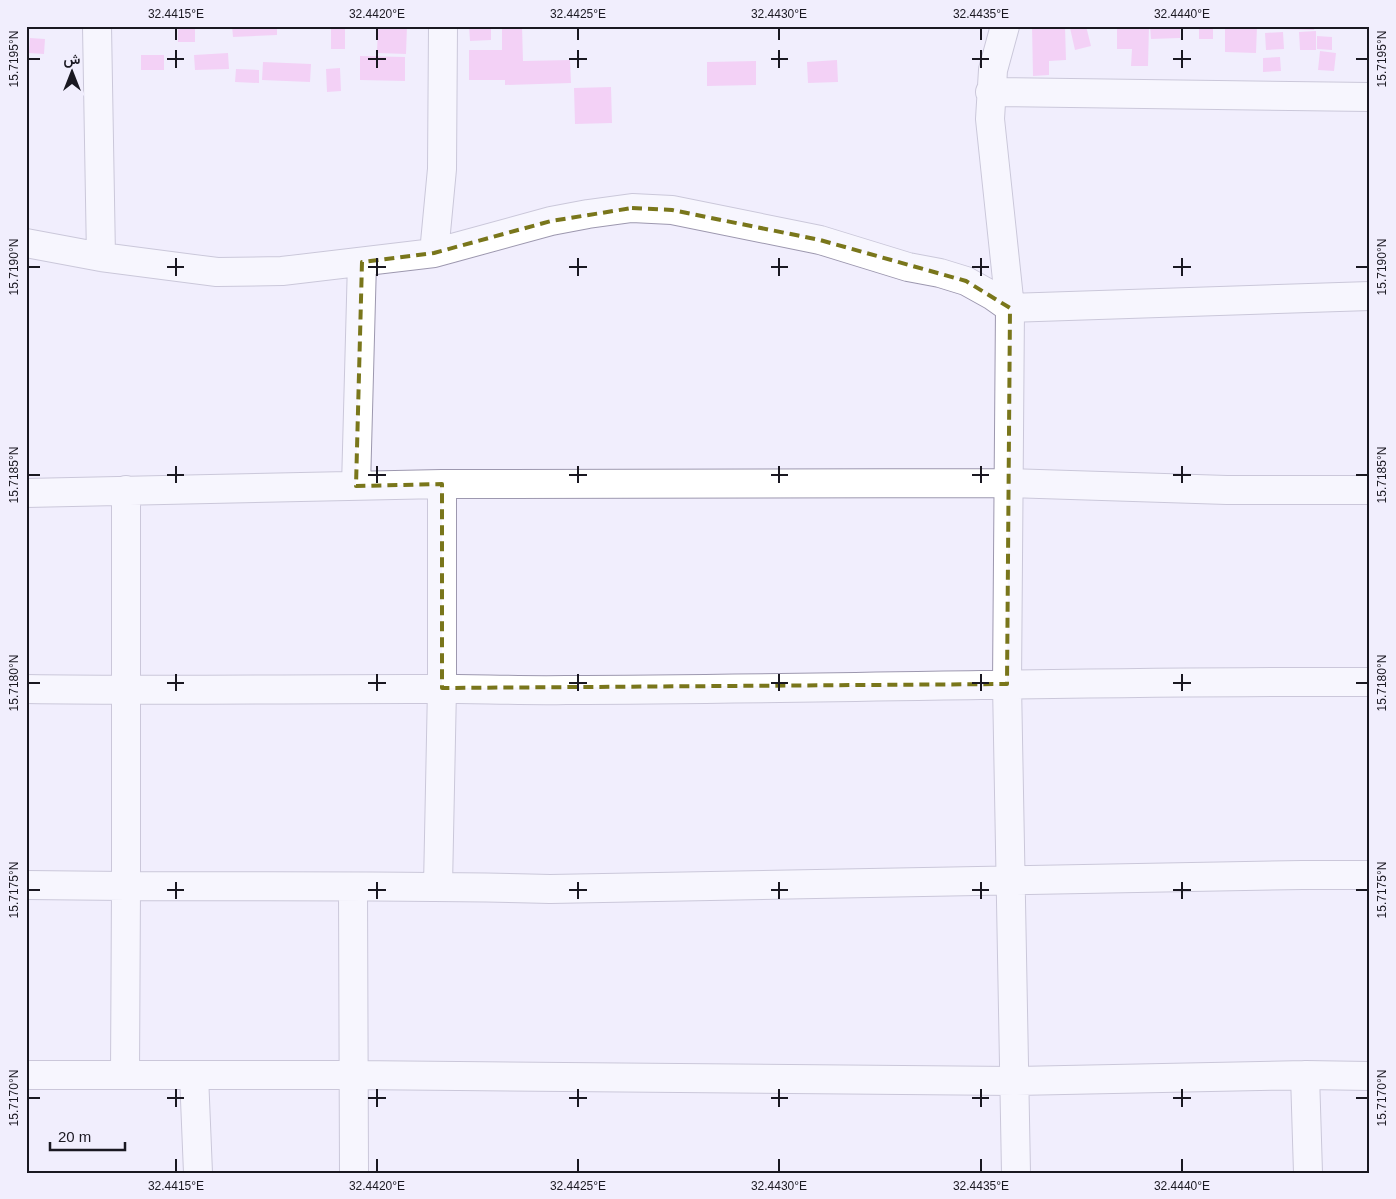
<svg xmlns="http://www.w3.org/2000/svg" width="1396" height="1199" font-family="Arial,Vazirmatn,sans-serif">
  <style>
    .building { fill: #f5aeed }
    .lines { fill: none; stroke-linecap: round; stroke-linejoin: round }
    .minor-casing { stroke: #9d98af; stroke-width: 30 }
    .minor { stroke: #fff; stroke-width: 28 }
    .marked { fill: none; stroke: #79761b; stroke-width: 4; stroke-dasharray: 10 6; stroke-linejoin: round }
    .ticks { fill: none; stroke: #1a1821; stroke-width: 2 }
    .neatline { fill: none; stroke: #1a1821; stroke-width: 2 }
    .ticks-label { font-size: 12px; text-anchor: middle; fill: #1a1821 }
  </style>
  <rect width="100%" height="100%" fill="#f1eefd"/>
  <!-- building -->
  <path class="building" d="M178,26H195V42H178Z
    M232,26H277V35L233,37Z
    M280,26H304V28L280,29Z
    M331,26H345V49H331Z
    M378,26H407L406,54L377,53Z
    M469,26H491V40L470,41Z
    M502,26H522L523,61L570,60L571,83L505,85V80H469V50H502Z
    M1032,26H1065L1066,60L1049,61V75L1033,76Z
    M1079,26H1086L1091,46L1075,50L1070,28Z
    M1117,26H1149L1148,66H1131L1132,49H1117Z
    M1150,26H1180V38L1151,39Z
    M1199,26H1213V39H1199Z
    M1225,26H1257L1256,53L1225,52Z
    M1282,26H1315L1314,30L1282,29Z
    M1316,31V50H1300L1299,32Z
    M1283,32L1284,49L1266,50L1265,33Z
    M1317,36L1332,37V50L1317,49Z
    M30,38L45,39L44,54L29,53Z
    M1320,51L1336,53L1334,71L1318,70Z
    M228,53L229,69L195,70L194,55Z
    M141,55H164V70H141Z
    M360,56L405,57V81L360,80Z
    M1280,57L1281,71L1263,72V58Z
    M837,60L838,82L808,83L807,62Z
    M756,61V85L707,86V62Z
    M263,62L311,64L310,82L262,80Z
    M340,68L341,91L327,92L326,69Z
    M236,69L259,70V83L235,82Z
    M611,87L612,123L575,124L574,88Z"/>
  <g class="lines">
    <defs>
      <path id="minor" d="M97,26L101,257
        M1005,26L993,70L990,119L1010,308L1007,684L1016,1173
        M990,92L1370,97
        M26,243L101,257L217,272L282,271L434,253L551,221L588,214L632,208L672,210L820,240L908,267L940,273L966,281L993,296L1010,308L1370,296
        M434,253L442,169L443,26
        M356,486L362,262
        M126,490V886C268,887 409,885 550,889L1303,875H1370
        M26,493L442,484L1008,483L1227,490H1370
        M26,689C154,691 283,689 411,689C463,688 515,691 566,690C834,689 1102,681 1370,682
        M26,885L126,886L125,1075
        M438,886L442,688V484
        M353,887L354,1173
        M26,1075H353L1014,1081L1305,1075L1370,1076
        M194,1075L198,1173
        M1305,1075L1308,1173"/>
    </defs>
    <!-- minor casing -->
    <use href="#minor" class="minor-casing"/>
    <!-- minor -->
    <use href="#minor" class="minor"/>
  </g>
  <!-- marked area -->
  <path d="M0 0H1396V1199H0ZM632,208L672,210L820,240L966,281L1010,308L1007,684L442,688V484L356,486L362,262L434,253L551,221Z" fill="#f1eefd" fill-opacity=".55" fill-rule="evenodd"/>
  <path class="marked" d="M632,208L672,210L820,240L966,281L1010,308L1007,684L442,688V484L356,486L362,262L434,253L551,221Z"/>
  <!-- ticks -->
  <path class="ticks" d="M176,28V40M377,28V40M578,28V40M779,28V40M981,28V40M1182,28V40M176,50V68M377,50V68M578,50V68M779,50V68M981,50V68M1182,50V68M28,59H40M167,59H184M368,59H386M569,59H587M771,59H788M972,59H989M1173,59H1191M1356,59H1368M176,258V276M377,258V276M578,258V276M779,258V276M981,258V276M1182,258V276M28,267H40M167,267H184M368,267H386M569,267H587M771,267H788M972,267H989M1173,267H1191M1356,267H1368M176,466V483M377,466V483M578,466V483M779,466V483M981,466V483M1182,466V483M28,475H40M167,475H184M368,475H386M569,475H587M771,475H788M972,475H989M1173,475H1191M1356,475H1368M176,674V691M377,674V691M578,674V691M779,674V691M981,674V691M1182,674V691M28,683H40M167,683H184M368,683H386M569,683H587M771,683H788M972,683H989M1173,683H1191M1356,683H1368M176,882V899M377,882V899M578,882V899M779,882V899M981,882V899M1182,882V899M28,890H40M167,890H184M368,890H386M569,890H587M771,890H788M972,890H989M1173,890H1191M1356,890H1368M176,1089V1107M377,1089V1107M578,1089V1107M779,1089V1107M981,1089V1107M1182,1089V1107M28,1098H40M167,1098H184M368,1098H386M569,1098H587M771,1098H788M972,1098H989M1173,1098H1191M1356,1098H1368M176,1159V1172M377,1159V1172M578,1159V1172M779,1159V1172M981,1159V1172M1182,1159V1172"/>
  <!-- border -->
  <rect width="1396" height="1199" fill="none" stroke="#f1eefd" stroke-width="55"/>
  <!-- north arrow -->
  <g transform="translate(72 72)" stroke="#f1eefd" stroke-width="4" paint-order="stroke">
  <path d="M0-4L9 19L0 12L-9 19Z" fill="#1a1821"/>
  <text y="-8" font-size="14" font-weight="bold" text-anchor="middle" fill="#1a1821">ش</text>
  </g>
  <!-- scale -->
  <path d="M50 1142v8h75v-8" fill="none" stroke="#1a1821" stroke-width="2.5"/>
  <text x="58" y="1142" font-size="15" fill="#1a1821" stroke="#f1eefd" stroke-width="4" paint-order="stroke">20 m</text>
  <rect x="28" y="28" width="1340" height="1144" class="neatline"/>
  <g class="ticks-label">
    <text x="176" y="18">32.4415°E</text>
    <text x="377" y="18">32.4420°E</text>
    <text x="578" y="18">32.4425°E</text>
    <text x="779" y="18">32.4430°E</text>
    <text x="981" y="18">32.4435°E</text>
    <text x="1182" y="18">32.4440°E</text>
    <text transform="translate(14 59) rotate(-90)" y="4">15.7195°N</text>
    <text transform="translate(1382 59) rotate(-90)" y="4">15.7195°N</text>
    <text transform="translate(14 267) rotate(-90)" y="4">15.7190°N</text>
    <text transform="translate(1382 267) rotate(-90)" y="4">15.7190°N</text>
    <text transform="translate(14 475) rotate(-90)" y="4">15.7185°N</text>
    <text transform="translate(1382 475) rotate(-90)" y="4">15.7185°N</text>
    <text transform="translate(14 683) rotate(-90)" y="4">15.7180°N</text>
    <text transform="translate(1382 683) rotate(-90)" y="4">15.7180°N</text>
    <text transform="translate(14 890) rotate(-90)" y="4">15.7175°N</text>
    <text transform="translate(1382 890) rotate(-90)" y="4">15.7175°N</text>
    <text transform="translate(14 1098) rotate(-90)" y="4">15.7170°N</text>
    <text transform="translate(1382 1098) rotate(-90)" y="4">15.7170°N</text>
    <text x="176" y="1190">32.4415°E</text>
    <text x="377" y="1190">32.4420°E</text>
    <text x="578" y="1190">32.4425°E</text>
    <text x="779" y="1190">32.4430°E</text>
    <text x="981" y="1190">32.4435°E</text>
    <text x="1182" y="1190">32.4440°E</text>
  </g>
</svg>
